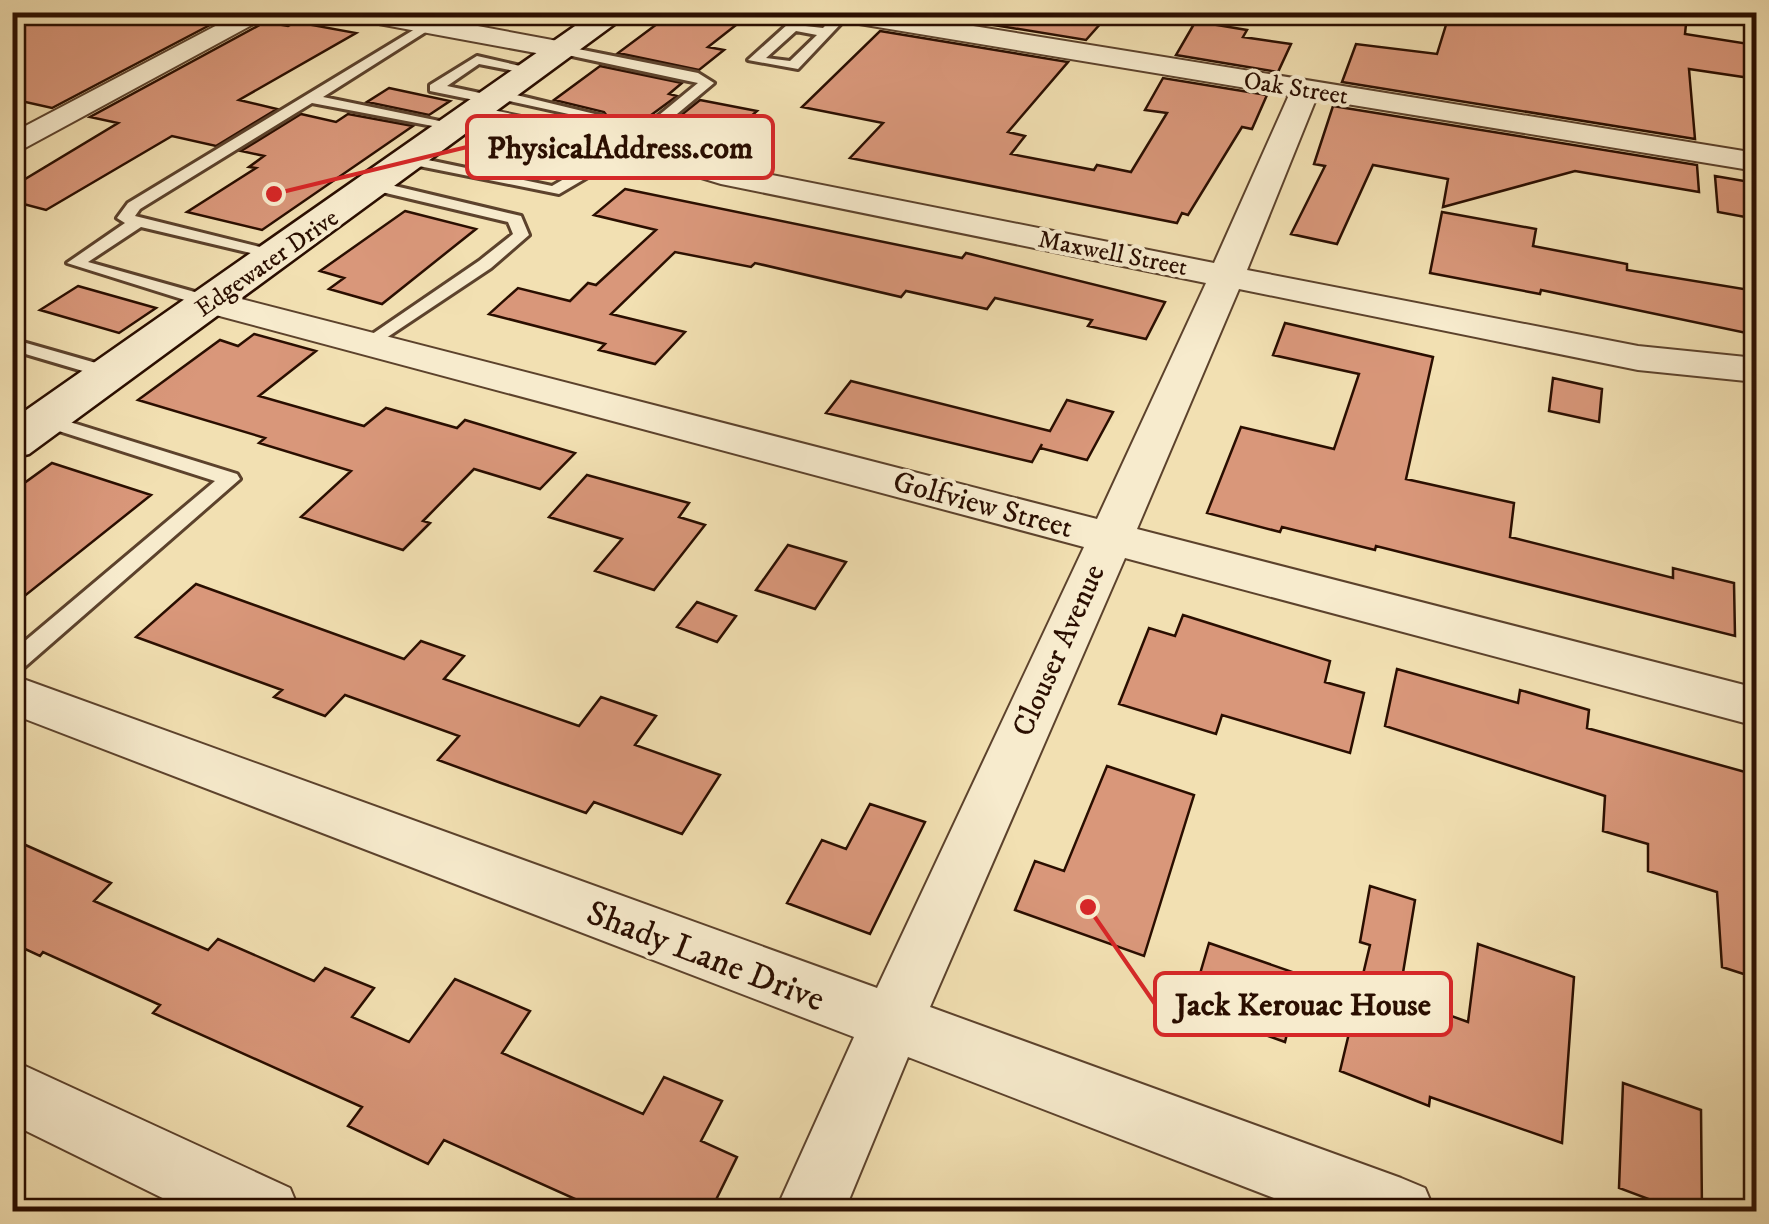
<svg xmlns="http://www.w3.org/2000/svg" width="1769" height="1224" font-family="'IM FELL DW Pica',serif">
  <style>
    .building { fill: #d9977a; stroke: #2a0e00; stroke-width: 2.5 }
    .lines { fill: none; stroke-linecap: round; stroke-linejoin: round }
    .lane-casing { stroke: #5c422c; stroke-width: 6 }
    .street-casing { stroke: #5c422c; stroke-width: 4 }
    .secondary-casing { stroke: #2a0e00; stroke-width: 5 }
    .lane { fill: #f7ebcd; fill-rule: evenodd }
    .street { fill: #f7ebcd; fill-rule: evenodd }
    .secondary { fill: #f7ebcd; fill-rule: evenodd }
    .labels { text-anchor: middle; stroke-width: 8; stroke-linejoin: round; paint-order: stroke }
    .far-street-label { font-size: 25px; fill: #2a0e00; stroke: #f7ebcd }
    .street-label { font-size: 30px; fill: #2a0e00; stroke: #f7ebcd }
    .near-street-label { font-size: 35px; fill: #2a0e00; stroke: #f7ebcd }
    .leader { fill: none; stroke: #d62828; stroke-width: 4 }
    .callout-dot { fill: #d62828; stroke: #f7ebcd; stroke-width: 4 }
    .callout { fill: #f7ebcd; stroke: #d62828; stroke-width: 4 }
    .callout-label { font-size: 32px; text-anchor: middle; font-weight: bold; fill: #2a0e00 }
  </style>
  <rect width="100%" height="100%" fill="#f2e0b2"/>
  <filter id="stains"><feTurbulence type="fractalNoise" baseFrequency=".002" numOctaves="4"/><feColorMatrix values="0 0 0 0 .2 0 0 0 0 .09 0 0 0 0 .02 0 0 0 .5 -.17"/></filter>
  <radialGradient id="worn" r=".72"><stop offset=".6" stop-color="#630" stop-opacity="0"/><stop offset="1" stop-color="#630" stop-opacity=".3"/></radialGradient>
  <!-- building -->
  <path class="building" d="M33,12H217L229,15L52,108L12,99V22Z
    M649,12H711L745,18L708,47L724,50L699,70L618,53L657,24Z
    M914,12H1039L1101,23L1086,40Z
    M1450,12H1608L1686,24L1685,34L1749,44L1750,78L1689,69L1695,139L1342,82L1356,44L1437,54Z
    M265,22L288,26L296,22L356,33L239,100L277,109L216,146L172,136L46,210L12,201V187L118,123L90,117Z
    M1205,23L1247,30L1243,37L1291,44L1278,72L1176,55L1194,24Z
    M880,31L1068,62L1008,132L1025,136L1011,154L1094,170L1097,165L1131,172L1167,113L1145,110L1163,78L1267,95L1252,129L1242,127L1188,215L1182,213L1177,223L850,158L883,123L802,107Z
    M600,66L682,83L669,94L677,96L628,132L599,126L607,116L604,112L554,100Z
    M389,88L450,101L429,115L367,102Z
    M700,100L757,111L729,136L670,124Z
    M1333,106L1697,165L1699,192L1575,171L1443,207L1448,179L1373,165L1337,244L1291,234L1325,166L1314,164Z
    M301,114L336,122L348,114L413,126L262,230L187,212L256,168L249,167L264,156L241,151Z
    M1715,176L1756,183V219L1718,212Z
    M625,189L962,258L966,253L1165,302L1146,339L1088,326L1092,320L995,298L987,309L906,291L901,297L755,263L751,267L675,252L611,314L685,332L655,364L599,350L605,344L489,314L518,288L570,301L588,283L596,285L656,230L594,215Z
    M405,211L476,229L382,304L329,289L344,278L320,271Z
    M1442,212L1536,229L1533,246L1627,264V270L1756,291V335L1541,290L1540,294L1430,273Z
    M78,286L156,308L119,333L40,310Z
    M1285,323L1433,357L1406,479L1514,503L1510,537L1673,578V568L1734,583L1735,636L1376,546L1375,550L1282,527L1280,532L1207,513L1241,427L1334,449L1359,374L1273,355Z
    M254,334L316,351L259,396L364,426L386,408L457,428L465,420L575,453L540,489L474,469L423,521L430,523L403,550L301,517L351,471L259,443L265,438L138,400L220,340L238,346Z
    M1553,378L1602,389L1599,422L1549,411Z
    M851,381L1050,431L1067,400L1113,412L1087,460L1040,448L1042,444L1032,462L826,413Z
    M52,463L151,495L12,606V492Z
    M587,475L689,503L679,517L705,525L654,590L595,571L622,539L549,517Z
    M788,545L846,562L815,609L756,590Z
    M196,584L404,659L421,641L464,656L444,679L579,726L601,697L656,716L635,745L720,775L682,834L594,802L586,813L501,783L438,760L459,736L345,695L325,716L274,697L282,690L136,637Z
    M697,602L736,616L717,642L677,627Z
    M1183,615L1330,661L1325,682L1364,693L1350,753L1222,715L1216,734L1119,704L1149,628L1175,636Z
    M1397,669L1518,703L1520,690L1589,710L1587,728L1756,775V978L1722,967L1717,892L1648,871V844L1603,831L1605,796L1385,726Z
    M1107,766L1194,795L1144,956L1015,910L1035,861L1064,871Z
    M870,804L925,822L870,934L787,903L822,840L846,849Z
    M12,839L111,883L94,901L208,950L218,939L314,981L325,968L374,988L352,1017L409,1042L455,979L530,1011L502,1053L643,1114L664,1077L722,1101L701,1141L737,1157L710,1212H604L444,1140L428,1164L348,1126L362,1107L153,1013L160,1005L43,952L40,956L12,943Z
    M1370,886L1415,900L1399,997L1468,1022L1478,944L1574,977L1562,1143L1430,1097L1429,1106L1340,1071L1370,945L1360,942Z
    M1209,943L1301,975L1285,1042L1190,1008Z
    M1623,1083L1701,1110L1702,1212H1683L1619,1188Z"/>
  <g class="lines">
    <defs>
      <path id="lane" d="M838,12L850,14L798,69L748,60L788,24L823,28ZM796,31L817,35L790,61L766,58Z
        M425,23L435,26L323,97L459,125V131L312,103L140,209L135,216L280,252V260L141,227L88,262L216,298V306H204L67,263L125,223L117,218L128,203Z
        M563,46L698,73L714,83L634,150L559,194L404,163L402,160L409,156L552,186L624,144L698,83L558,53L556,50Z
        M477,56L542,71L535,75L479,64L447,86L494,96L500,91L603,116L584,140L579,141L572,137L587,118L500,99L494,104L430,91V85Z
        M374,181L521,216L529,235L491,268L371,348L362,343L365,339L479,261L513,234L508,222L369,189L366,186Z
        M12,339L117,369L119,373L110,379L12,350Z
        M44,414L237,474L240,479L20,671L12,673V652L215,481L37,424L34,420Z"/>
      <path id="street" d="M242,12H276L12,155V133Z
        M344,12H403L563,42L577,50L563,58L357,20Z
        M822,12H887L1756,153V171L1316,99L1247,270L1638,346L1756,358V382L1638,370L1239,289L1137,529L1756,688V726L1125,558L930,1007L1401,1178L1425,1188L1435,1212H1310L908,1057L844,1212H775L854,1037L12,714V675L877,988L1084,547L197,310L192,302L197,294L210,291L1097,519L1206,283L721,184L632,157L462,121L458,115L462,109L473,106L638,140L727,166L1214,263L1289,95L835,20Z
        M12,1060L290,1188L300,1212H191L12,1124Z"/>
      <path id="secondary" d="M595,12H631L29,454L12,458V420Z
        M1738,12H1756V22L1742,18Z"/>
    </defs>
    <!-- lane casing -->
    <use href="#lane" class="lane-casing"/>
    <!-- street casing -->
    <use href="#street" class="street-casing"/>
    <!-- secondary casing -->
    <use href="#secondary" class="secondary-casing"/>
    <!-- lane -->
    <use href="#lane" class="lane"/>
    <!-- street -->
    <use href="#street" class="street"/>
    <!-- secondary -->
    <use href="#secondary" class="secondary"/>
  </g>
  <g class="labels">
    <!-- far-street labels -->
    <g class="far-street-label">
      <text transform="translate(1296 87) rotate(9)" y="9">Oak Street</text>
      <text transform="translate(1113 252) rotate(11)" y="9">Maxwell Street</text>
      <text transform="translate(266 262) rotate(-35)" y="9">Edgewater Drive</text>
    </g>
    <!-- street labels -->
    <g class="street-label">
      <text transform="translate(983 504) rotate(15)" y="10">Golfview Street</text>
      <text transform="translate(1058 650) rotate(-66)" y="10">Clouser Avenue</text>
    </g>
    <!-- near-street labels -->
    <g class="near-street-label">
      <text transform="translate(706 955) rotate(21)" y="12">Shady Lane Drive</text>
    </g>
  </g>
  <!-- callouts -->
  <path class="leader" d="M274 194L467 147M1088 907L1155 1004"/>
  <g class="callout-dot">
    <circle cx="274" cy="194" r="10"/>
    <circle cx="1088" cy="907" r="10"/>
  </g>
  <g class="callout">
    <rect x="467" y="116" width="306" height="62" rx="10"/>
    <rect x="1155" y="973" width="296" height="62" rx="10"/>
  </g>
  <g class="callout-label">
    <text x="620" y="158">PhysicalAddress.com</text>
    <text x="1303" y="1015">Jack Kerouac House</text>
  </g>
  <!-- margin -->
  <rect width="1769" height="1224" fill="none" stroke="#f2e0b2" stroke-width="50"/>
  <rect x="15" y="15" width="1739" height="1194" fill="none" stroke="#2a0e00" stroke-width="5"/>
  <rect x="25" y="25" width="1719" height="1174" fill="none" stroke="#2a0e00" stroke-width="2.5"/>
  <rect width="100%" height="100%" filter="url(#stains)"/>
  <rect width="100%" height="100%" fill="url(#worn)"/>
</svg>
